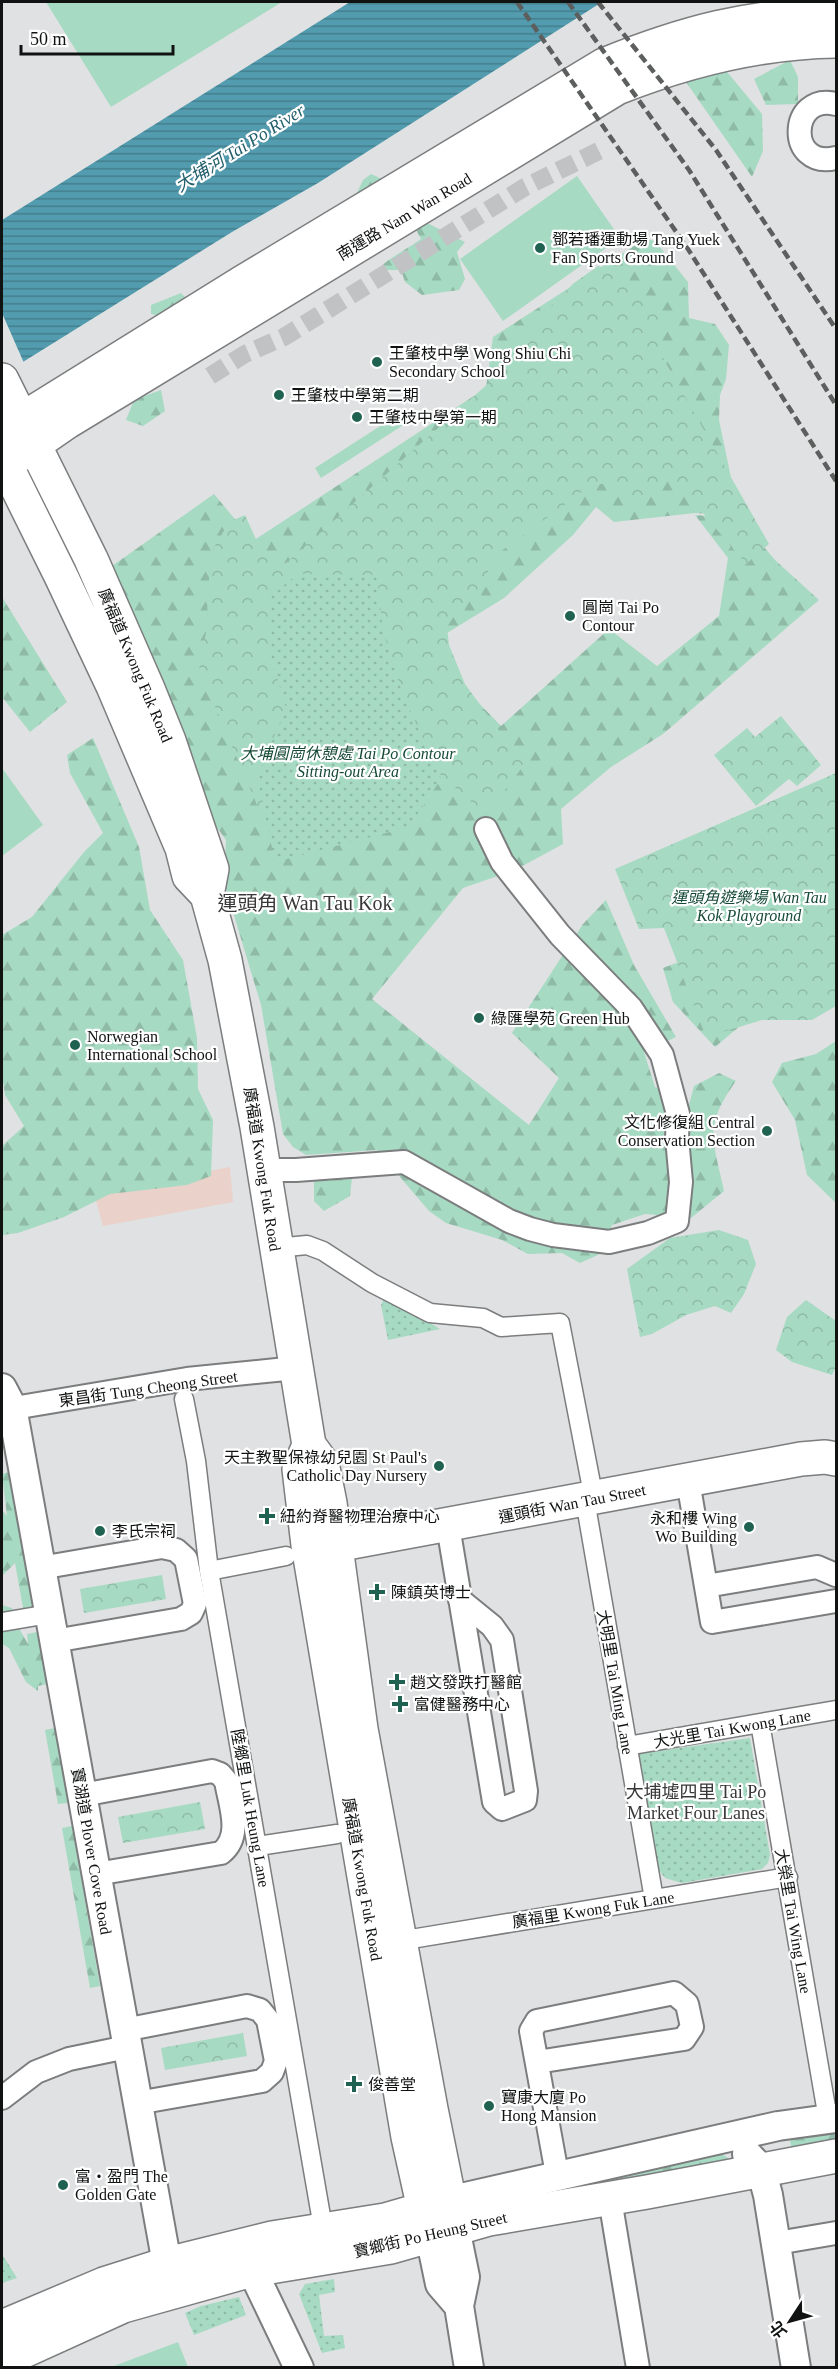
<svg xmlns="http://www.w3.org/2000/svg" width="838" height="2369" font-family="'Times New Roman','Noto Sans TC',serif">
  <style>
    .industrial { fill: #ead1c9 }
    .grass { fill: #a7dac3 }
    .forest { fill: url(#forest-firs) }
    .park { fill: url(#park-crowns) }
    .garden { fill: url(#garden-dots) }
    .water { fill: url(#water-rules) }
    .pier { fill: #e0e1e2 }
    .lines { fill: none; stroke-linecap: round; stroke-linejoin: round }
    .pedestrian-tunnel { stroke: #c1c2c3; stroke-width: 18; stroke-dasharray: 18 9; stroke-linecap: butt }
    .pedestrian-casing { stroke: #7c7d7e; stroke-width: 21 }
    .minor-casing { stroke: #7c7d7e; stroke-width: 26 }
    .tertiary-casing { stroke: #7c7d7e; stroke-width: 32 }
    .secondary-casing { stroke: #7c7d7e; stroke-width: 36 }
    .pedestrian { stroke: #fff; stroke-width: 18 }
    .minor { stroke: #fff; stroke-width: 22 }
    .tertiary { stroke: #fff; stroke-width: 28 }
    .secondary { stroke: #fff; stroke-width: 33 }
    .rail { stroke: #5d5e5e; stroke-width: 4.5; stroke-dasharray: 9 4.5; stroke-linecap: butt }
    .poi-dot { fill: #206251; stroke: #fff; stroke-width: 2 }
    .labels { text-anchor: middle; stroke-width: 4.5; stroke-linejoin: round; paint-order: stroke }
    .street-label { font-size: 16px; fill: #111212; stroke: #fff }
    .poi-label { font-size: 16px; fill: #111212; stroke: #fff; text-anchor: start }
    .park-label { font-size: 16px; font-style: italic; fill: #164a37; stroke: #fff }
    .water-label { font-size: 18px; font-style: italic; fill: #235f6d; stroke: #fff }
    .neighbourhood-label { font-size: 18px; fill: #383839; stroke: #fff }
    .quarter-label { font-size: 20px; fill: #383839; stroke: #fff }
  </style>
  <defs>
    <pattern id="forest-firs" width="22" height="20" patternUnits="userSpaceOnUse" patternTransform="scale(1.5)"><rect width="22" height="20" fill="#a7dac3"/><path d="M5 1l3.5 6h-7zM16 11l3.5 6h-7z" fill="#8fbaa6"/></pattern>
    <pattern id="park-crowns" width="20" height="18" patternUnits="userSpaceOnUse" patternTransform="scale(1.5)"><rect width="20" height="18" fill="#a7dac3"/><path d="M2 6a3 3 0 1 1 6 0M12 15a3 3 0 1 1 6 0" fill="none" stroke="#8fbaa6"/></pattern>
    <pattern id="garden-dots" width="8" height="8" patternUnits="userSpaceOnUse" patternTransform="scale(1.5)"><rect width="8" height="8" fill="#a7dac3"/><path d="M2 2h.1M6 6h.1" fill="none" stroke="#8fbaa6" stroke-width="1.8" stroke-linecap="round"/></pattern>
    <pattern id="water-rules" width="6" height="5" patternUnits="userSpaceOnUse" patternTransform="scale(1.5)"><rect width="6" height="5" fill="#539caf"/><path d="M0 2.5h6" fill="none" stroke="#437e8d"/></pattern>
  </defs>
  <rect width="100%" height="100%" fill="#e0e1e2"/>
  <!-- industrial -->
  <path class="industrial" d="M230,1167L233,1202L103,1226L94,1193Z"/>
  <!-- grass -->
  <path class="grass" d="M46,2H282L111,107Z
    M577,176L620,238L503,321L460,259Z
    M402,412L408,422L321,478L315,468Z
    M2,768L43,825L2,856Z
    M178,2342L188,2367H114V2366Z"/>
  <!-- forest -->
  <path class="forest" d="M790,60L798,77V104L766,105L754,79Z
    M723,67L762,114L763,151L752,177L686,82Z
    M371,174L391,183L355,197L363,180Z
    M423,221L465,242L457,252L465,279L459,290L422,295L405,282L401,270H377C390,257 406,250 421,239L415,228Z
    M645,239L655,241L688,282L689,318L715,324L729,345L726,379L720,395L719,420L739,516L695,513L614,522L596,507L573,535L504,598L434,641L467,691L501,726L609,629L657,666L719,616L728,558L695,515L740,519L775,560L819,600L663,734L611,767L561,809L563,844L515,870L463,888L372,999L529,1125L559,1078L512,1033L583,924L606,900L634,965L676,1037L644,1052L655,1087L675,1094L685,1120L694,1086L719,1073L736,1081C703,1127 713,1139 724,1191L691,1218L645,1214L612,1225L600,1254L580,1263L562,1253L528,1254L502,1240L446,1223L429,1211L377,1150L306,1155L293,1147L283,1134L261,1005L224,882L226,840L208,815L112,566L214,494L253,541L486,388L493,337Z
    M181,293L191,303L173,319L151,314V305Z
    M161,390L165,411L143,426L126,420L134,400Z
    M2,597L67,702L30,732L2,697Z
    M93,738L139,847L150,910L183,960L197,1038L198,1089L213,1120L211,1176L187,1185L110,1194L64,1217L18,1233L2,1235V1146L24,1126L5,1095L2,1075V935L32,917L84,852L103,833L70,773L67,755Z
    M708,951L740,1026L715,1047L673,1002L663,968Z
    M836,1041V1203L807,1175L795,1120L772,1082L782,1063L816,1054Z
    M314,1176L352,1177L350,1196L324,1211L314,1201Z
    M9,1472L33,1607L23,1608L15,1563L2,1576V1510L7,1516L2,1474Z
    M2,1605L12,1608L16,1623L28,1644L27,1634L37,1632L47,1684L38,1686V1691L26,1682L9,1648L2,1644Z
    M55,1728L68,1803L58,1804L45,1730Z
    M72,1826L100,1986L90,1988L62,1828Z
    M836,2132V2144L792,2151L790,2140Z
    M713,2153L722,2154L731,2160L500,2203Z"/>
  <!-- park -->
  <path class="park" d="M598,266L620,273L649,299L661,322L663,358L769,544L746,564L681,487L673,481H661L639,504L606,483L590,486L500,552L473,597L454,616L447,627L449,645L465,684L524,765L486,815L423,759L273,823L263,819L199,669L208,622L207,599L212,551L229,522L245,515L263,555L278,564L286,563L508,366L551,306L574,283Z
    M781,716L821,765L797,786L789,779L756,806L714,755L747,728L755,737Z
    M836,773V1006L812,1020H762L706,1037L664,928L639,929L615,869Z
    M719,1230L748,1240L756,1264L744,1294L731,1313L715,1306L686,1315L652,1334L640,1337L627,1269L670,1238Z
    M806,1300L836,1321V1366L832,1375L792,1362L776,1350L787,1317Z
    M162,1575L166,1599L84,1613L80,1589Z
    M200,1802L205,1829L123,1843L118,1817Z
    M243,2033L247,2056L165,2070L161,2048Z"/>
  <!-- garden -->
  <path class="garden" d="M298,574L377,575L383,631L402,692L441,779L409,827L275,862L257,777L286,708L271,657L270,596Z
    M386,1295L440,1329L388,1340L381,1305Z
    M750,1738L770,1855L768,1863L762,1869L682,1883L665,1878L658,1869L637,1754Z
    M2,2254L17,2278L2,2283Z
    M334,2279L335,2292L319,2295L324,2336L343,2335L345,2348L322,2353L299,2294L305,2284Z
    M239,2297L246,2315L194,2335L185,2313L201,2306Z"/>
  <!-- water -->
  <path class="water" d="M350,2H602L318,183L232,232L2,375V220Z"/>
  <!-- pier -->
  <path class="pier" d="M2,313L24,363L2,378Z"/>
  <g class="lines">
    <!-- pedestrian-tunnel -->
    <path class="pedestrian-tunnel" d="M210,376L245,354L284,337L525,187L605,148"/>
    <defs>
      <path id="pedestrian" d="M276,1248L307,1245L323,1251L372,1283L430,1313L483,1318L501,1327L560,1323L594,1499
        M184,1399L196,1461L209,1571L321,2216
        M585,1500L654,1899
        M209,1571L286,1556
        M2,1622L49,1614
        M760,1723L828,2119
        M627,1746L836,1710
        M258,1846L337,1834
        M399,1941L788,1877"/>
      <path id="minor" d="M836,104C789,92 786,170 836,158
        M264,1170H296L404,1162L509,1221L530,1229L553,1235L609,1242L648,1233L677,1221L681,1182L677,1138L678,1114L662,1055L631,1008L560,935L502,862L486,829
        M2,1410L187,1379L296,1368
        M688,1481L712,1622L836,1601
        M448,1526L494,1802L502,1809L525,1800L526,1791L502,1640L492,1626L460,1600
        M40,1568L162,1547L176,1550L186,1559L195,1604L191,1613L181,1619L54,1641
        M706,1586L817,1567L836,1575
        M82,1795L212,1771L220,1774L226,1781C230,1806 243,1836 221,1853L96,1874
        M124,2030L247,2006L260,2010L268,2020L276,2061L272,2072L262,2081L137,2103
        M537,2062L684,2039L692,2027L687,2004L674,1993L537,2021L531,2031L557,2174
        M2,2098L36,2072L69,2059L127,2047
        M610,2199L638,2368
        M777,2243L836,2233"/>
      <path id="tertiary" d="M2,1388L12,1407L167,2264
        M747,2154L761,2169L768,2195L796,2368
        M448,2201L778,2126L836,2118
        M455,2228L465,2277L459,2306L469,2368
        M430,2236L440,2284L459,2306
        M252,2270L299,2368"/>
      <path id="secondary" d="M2,380L91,559L148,689L169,741L212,869L207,895L225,960L257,1127L309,1445L322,1463L330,1503L361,1729L431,2109L455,2228
        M3,431L243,282L604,65C680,34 754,13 836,15
        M2,457L61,576L113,686L182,848L189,876L207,895
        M2,467L67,422L617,88C688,60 760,42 836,41
        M309,1445L299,1469L308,1545L408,2137L430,2236
        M315,1545H336L801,1459L825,1457L836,1459
        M2,2327L104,2284L167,2264L272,2238L385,2220L444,2203
        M2,2361L123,2306L252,2270L391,2247L489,2219L647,2192L836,2156"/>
    </defs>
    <!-- pedestrian casing -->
    <use href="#pedestrian" class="pedestrian-casing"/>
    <!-- minor casing -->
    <use href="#minor" class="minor-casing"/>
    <!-- tertiary casing -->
    <use href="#tertiary" class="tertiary-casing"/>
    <!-- secondary casing -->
    <use href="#secondary" class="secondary-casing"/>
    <!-- pedestrian -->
    <use href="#pedestrian" class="pedestrian"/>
    <!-- minor -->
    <use href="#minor" class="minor"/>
    <!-- tertiary -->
    <use href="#tertiary" class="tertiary"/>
    <!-- secondary -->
    <use href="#secondary" class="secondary"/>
    <!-- rail -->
    <path class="rail" d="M517,2L686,246L836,481
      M568,2L689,170L836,405
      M598,2L716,150L836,329"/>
  </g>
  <!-- markers -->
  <g class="poi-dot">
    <circle cx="540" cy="248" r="6"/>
    <circle cx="377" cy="362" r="6"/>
    <circle cx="279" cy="395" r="6"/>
    <circle cx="357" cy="417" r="6"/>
    <circle cx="570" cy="616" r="6"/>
    <circle cx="479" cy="1018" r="6"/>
    <circle cx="75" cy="1045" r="6"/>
    <circle cx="767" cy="1131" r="6"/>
    <circle cx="439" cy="1466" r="6"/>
    <path d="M264 1507h6v6h6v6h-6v6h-6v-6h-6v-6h6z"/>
    <circle cx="749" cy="1527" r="6"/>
    <circle cx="100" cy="1531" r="6"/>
    <path d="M374 1583h6v6h6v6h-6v6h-6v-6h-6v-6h6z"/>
    <path d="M394 1673h6v6h6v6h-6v6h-6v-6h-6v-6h6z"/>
    <path d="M397 1695h6v6h6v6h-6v6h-6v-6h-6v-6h6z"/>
    <path d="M351 2075h6v6h6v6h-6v6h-6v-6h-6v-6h6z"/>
    <circle cx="489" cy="2106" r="6"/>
    <circle cx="63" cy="2185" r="6"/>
  </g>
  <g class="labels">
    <!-- street labels -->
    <g class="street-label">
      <text transform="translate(404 216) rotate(-31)" y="6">南運路 Nam Wan Road</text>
      <text transform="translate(136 665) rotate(67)" y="6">廣福道 Kwong Fuk Road</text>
      <text transform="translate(263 1169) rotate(81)" y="6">廣福道 Kwong Fuk Road</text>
      <text transform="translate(148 1388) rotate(-8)" y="6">東昌街 Tung Cheong Street</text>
      <text transform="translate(572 1503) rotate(-11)" y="6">運頭街 Wan Tau Street</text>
      <text transform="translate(616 1682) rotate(80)" y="6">大明里 Tai Ming Lane</text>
      <text transform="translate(732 1728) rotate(-10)" y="6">大光里 Tai Kwong Lane</text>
      <text transform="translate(251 1808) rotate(80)" y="6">陸鄉里 Luk Heung Lane</text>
      <text transform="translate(92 1851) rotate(80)" y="6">寶湖道 Plover Cove Road</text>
      <text transform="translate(363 1879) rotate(80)" y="6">廣福道 Kwong Fuk Road</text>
      <text transform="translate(593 1909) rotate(-9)" y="6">廣福里 Kwong Fuk Lane</text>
      <text transform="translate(794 1921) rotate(80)" y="6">大榮里 Tai Wing Lane</text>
      <text transform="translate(430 2234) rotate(-13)" y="6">寶鄉街 Po Heung Street</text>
    </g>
    <!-- poi labels -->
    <g class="poi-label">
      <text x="552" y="245">鄧若璠運動場 Tang Yuek<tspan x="552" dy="18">Fan Sports Ground</tspan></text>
      <text x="389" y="359">王肇枝中學 Wong Shiu Chi<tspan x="389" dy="18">Secondary School</tspan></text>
      <text x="291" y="401">王肇枝中學第二期</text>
      <text x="369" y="423">王肇枝中學第一期</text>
      <text x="582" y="613">圓崗 Tai Po<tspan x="582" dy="18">Contour</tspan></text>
      <text x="491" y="1024">綠匯學苑 Green Hub</text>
      <text x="87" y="1042">Norwegian<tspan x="87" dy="18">International School</tspan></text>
      <text x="755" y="1128" text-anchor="end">文化修復組 Central<tspan x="755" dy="18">Conservation Section</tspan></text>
      <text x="427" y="1463" text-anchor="end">天主教聖保祿幼兒園 St Paul's<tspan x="427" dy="18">Catholic Day Nursery</tspan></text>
      <text x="280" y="1522">紐約脊醫物理治療中心</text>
      <text x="737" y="1524" text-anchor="end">永和樓 Wing<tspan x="737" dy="18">Wo Building</tspan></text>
      <text x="112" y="1537">李氏宗祠</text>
      <text x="391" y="1598">陳鎮英博士</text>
      <text x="410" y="1688">趙文發跌打醫館</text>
      <text x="414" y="1710">富健醫務中心</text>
      <text x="368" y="2090">俊善堂</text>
      <text x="501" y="2103">寶康大廈 Po<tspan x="501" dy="18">Hong Mansion</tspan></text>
      <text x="75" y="2182">富‧盈門 The<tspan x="75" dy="18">Golden Gate</tspan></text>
    </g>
    <!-- park labels -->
    <g class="park-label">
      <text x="348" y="759">大埔圓崗休憩處 Tai Po Contour<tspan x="348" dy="18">Sitting-out Area</tspan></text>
      <text x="749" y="903">運頭角遊樂場 Wan Tau<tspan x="749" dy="18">Kok Playground</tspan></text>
    </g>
    <!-- water labels -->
    <g class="water-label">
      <text transform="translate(240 148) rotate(-32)" y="6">大埔河 Tai Po River</text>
    </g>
    <!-- neighbourhood labels -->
    <g class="neighbourhood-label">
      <text x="696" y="1798">大埔墟四里 Tai Po<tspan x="696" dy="21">Market Four Lanes</tspan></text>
    </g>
    <!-- quarter labels -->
    <g class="quarter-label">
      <text x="305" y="910">運頭角 Wan Tau Kok</text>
    </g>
  </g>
  <!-- border -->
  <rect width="838" height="2369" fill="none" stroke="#111212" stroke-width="6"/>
  <!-- north arrow -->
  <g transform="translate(790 2321) rotate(234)" stroke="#ffffff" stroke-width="4.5" paint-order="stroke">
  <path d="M0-4.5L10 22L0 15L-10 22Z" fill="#111212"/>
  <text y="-9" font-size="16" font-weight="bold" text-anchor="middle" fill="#111212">北</text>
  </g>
  <!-- scale -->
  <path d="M21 45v9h152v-9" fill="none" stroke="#111212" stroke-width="3"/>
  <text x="30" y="45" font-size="18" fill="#111212" stroke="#ffffff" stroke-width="4.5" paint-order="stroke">50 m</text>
</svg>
